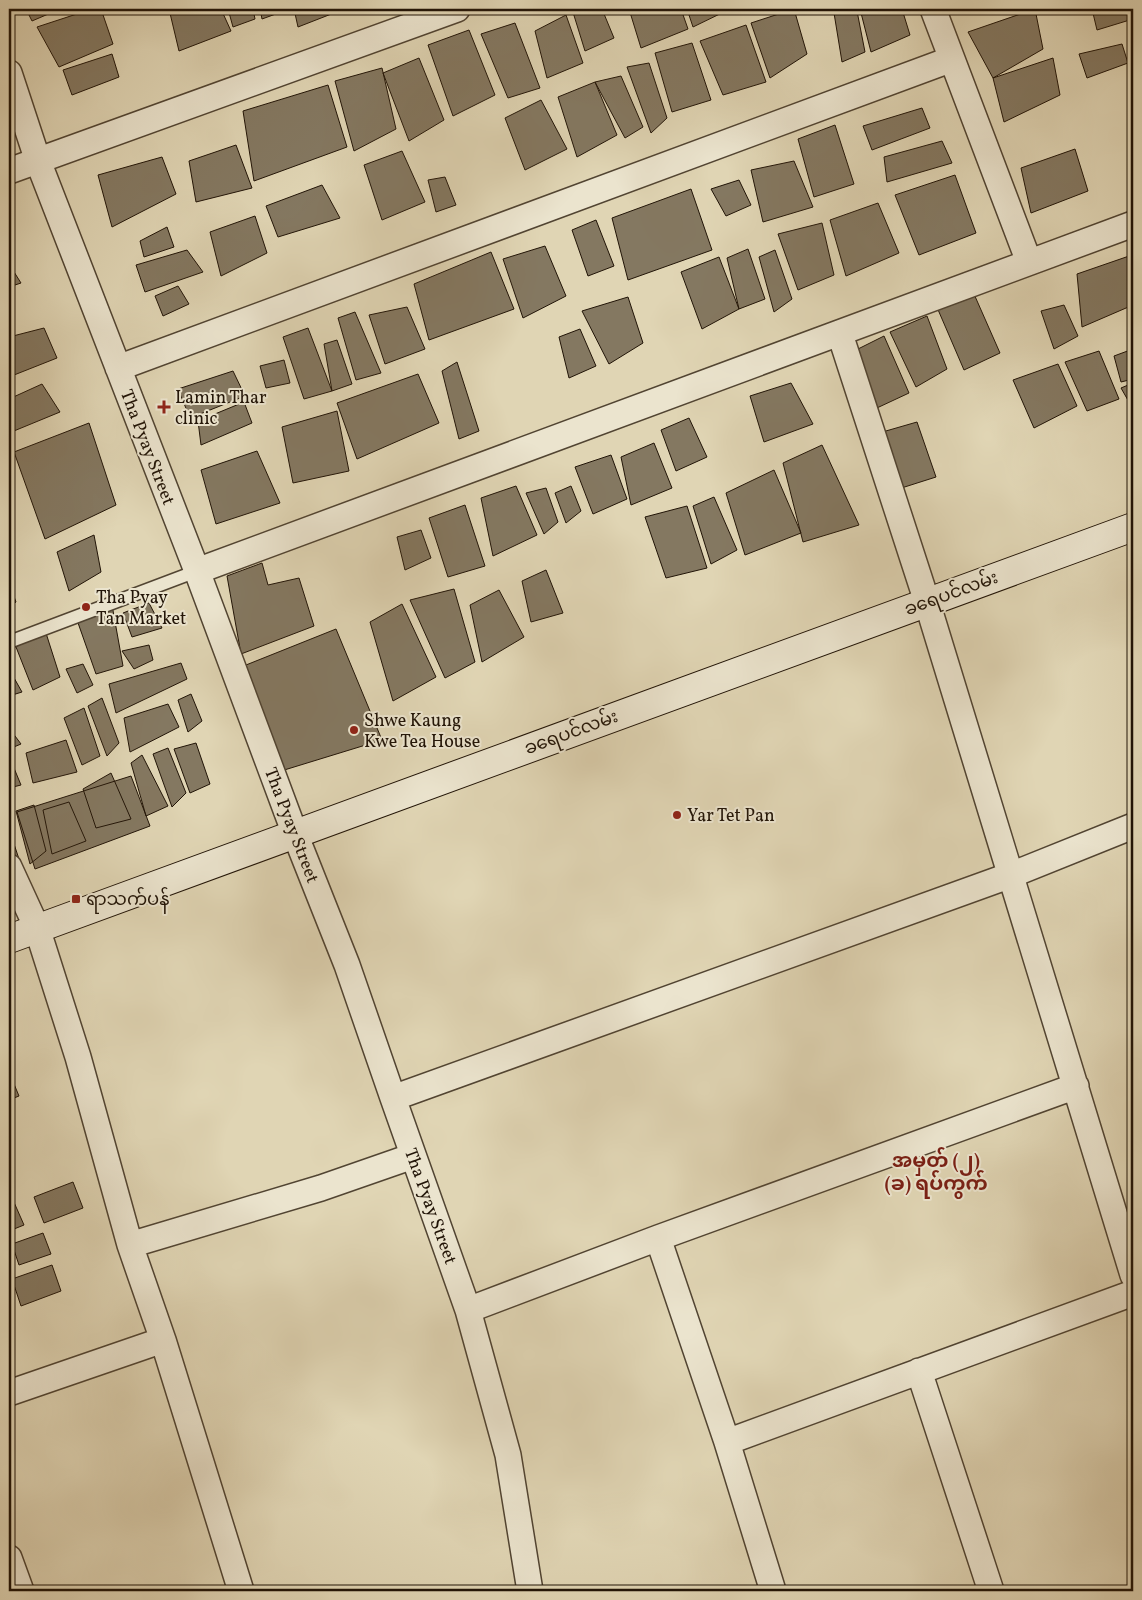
<svg xmlns="http://www.w3.org/2000/svg" width="1142" height="1600" font-family="Vollkorn,'Noto Sans Myanmar',serif">
  <style>
    .building { fill: #847861; stroke: #211407 }
    .lines { fill: none; stroke-linecap: round; stroke-linejoin: round }
    .lane-casing { stroke: #514432; stroke-width: 15 }
    .street-casing { stroke: #514432; stroke-width: 28 }
    .secondary-casing { stroke: #211407; stroke-width: 30 }
    .lane { stroke: #ebe4ce; stroke-width: 12 }
    .street { stroke: #ebe4ce; stroke-width: 25 }
    .secondary { stroke: #ebe4ce; stroke-width: 28 }
    .poi-dot { fill: #8f2418; stroke: #ebe4ce; stroke-width: 2 }
    .labels { text-anchor: middle; stroke-width: 4; stroke-linejoin: round; paint-order: stroke }
    .poi-label { font-size: 18px; fill: #211407; stroke: #ebe4ce; text-anchor: start }
    .street-label { font-size: 18px; fill: #211407; stroke: #ebe4ce }
    .quarter-label { font-size: 20px; font-weight: bold; fill: #7a1f14; stroke: #ebe4ce }
  </style>
  <rect width="100%" height="100%" fill="#e0d5b4"/>
  <filter id="stains"><feTurbulence type="fractalNoise" baseFrequency=".004" numOctaves="4"/><feColorMatrix values="0 0 0 0 .2 0 0 0 0 .09 0 0 0 0 .02 0 0 0 .5 -.17"/></filter>
  <radialGradient id="worn" r=".72"><stop offset=".6" stop-color="#630" stop-opacity="0"/><stop offset="1" stop-color="#630" stop-opacity=".3"/></radialGradient>
  <!-- building -->
  <path class="building" d="M26,9H60L32,21Z
    M92,9H101L113,44L59,67L37,27Z
    M169,9H221L231,31L179,51Z
    M228,9H253L255,19L233,27Z
    M260,9H284V11L262,19Z
    M294,9H338L339,11L298,27Z
    M572,9H602L614,38L585,51Z
    M629,9H681L688,29L641,48Z
    M687,9H730L693,27Z
    M794,9L807,54L770,78L751,23Z
    M860,9H902L910,35L871,52Z
    M1035,9L1043,49L993,78L968,32Z
    M1092,9H1129L1133,19L1097,30Z
    M857,11L865,52L842,62L834,13Z
    M566,15L583,63L547,78L535,31Z
    M515,23L540,88L508,98L481,34Z
    M746,25L766,82L723,95L700,41Z
    M469,30L495,95L453,116L428,45Z
    M692,43L711,100L672,112L655,53Z
    M1122,44L1128,63L1087,78L1079,54Z
    M112,54L119,77L72,95L63,70Z
    M419,58L444,120L409,141L383,73Z
    M1053,58L1060,95L1004,122L993,78Z
    M649,63L667,118L651,133L627,67Z
    M382,68L396,129L354,151L335,81Z
    M621,76L643,127L625,138L595,82Z
    M595,82L617,135L577,157L558,97Z
    M328,85L347,147L254,181L243,111Z
    M541,100L567,149L525,170L505,118Z
    M922,108L930,128L872,150L863,126Z
    M835,125L854,184L814,197L798,139Z
    M942,141L952,163L887,182L884,157Z
    M236,145L252,188L196,202L189,161Z
    M1075,149L1088,191L1031,213L1021,168Z
    M402,151L425,202L382,220L364,165Z
    M162,157L176,194L112,227L98,175Z
    M794,161L813,207L763,222L751,170Z
    M955,175L976,233L919,255L895,195Z
    M445,177L456,205L436,212L428,180Z
    M739,180L751,205L726,216L711,189Z
    M322,185L340,218L278,237L266,206Z
    M691,189L712,250L628,280L612,218Z
    M878,203L899,253L846,276L830,220Z
    M255,216L267,253L221,276L210,232Z
    M596,220L614,266L588,276L572,230Z
    M822,223L834,275L798,290L778,234Z
    M167,227L174,247L144,257L140,241Z
    M545,246L566,296L523,318L503,259Z
    M748,249L765,299L739,309L727,258Z
    M187,250L203,272L145,292L136,265Z
    M775,250L792,299L774,312L759,257Z
    M491,252L514,309L429,340L414,284Z
    M1132,255L1133,305L1082,327L1077,274Z
    M719,257L739,309L702,329L681,272Z
    M9,264L21,283L9,287Z
    M178,286L189,304L163,316L155,296Z
    M974,294L1000,353L964,370L936,305Z
    M628,297L643,343L609,364L582,311Z
    M1064,305L1078,336L1054,349L1041,311Z
    M407,307L425,349L385,364L369,315Z
    M355,312L381,373L356,380L338,318Z
    M927,316L947,369L916,387L890,332Z
    M44,328L57,358L9,377V337Z
    M308,328L332,391L304,399L283,337Z
    M580,329L596,366L569,378L559,337Z
    M884,336L909,393L864,414L846,355Z
    M337,340L352,384L332,391L324,344Z
    M1133,349V379L1121,382L1114,356Z
    M1099,351L1119,399L1087,411L1065,362Z
    M284,360L290,383L266,388L260,366Z
    M457,362L479,431L459,439L442,371Z
    M1058,364L1077,406L1034,428L1013,380Z
    M233,371L245,396L190,418L178,389Z
    M418,374L439,423L357,459L337,403Z
    M791,383L813,424L764,442L750,396Z
    M1133,383V409L1121,388Z
    M42,384L60,412L9,433V399Z
    M244,402L252,423L201,445L198,421Z
    M337,411L349,471L293,483L282,427Z
    M689,418L707,457L676,471L661,430Z
    M917,422L936,477L892,491L872,435Z
    M89,423L116,505L45,539L14,452Z
    M654,443L672,488L631,505L621,457Z
    M822,445L859,525L803,542L783,463Z
    M257,451L280,503L216,524L201,470Z
    M611,455L627,499L593,514L575,467Z
    M774,470L801,533L745,555L726,493Z
    M516,486L537,535L493,556L481,498Z
    M571,486L581,511L566,523L555,493Z
    M546,488L558,522L544,534L526,493Z
    M714,497L737,550L711,564L693,506Z
    M465,505L485,566L448,577L429,518Z
    M687,506L707,568L666,578L645,517Z
    M421,530L431,558L405,570L397,537Z
    M94,535L101,572L69,591L57,552Z
    M262,563L268,585L299,578L314,626L241,654L227,576Z
    M546,570L563,613L531,622L522,581Z
    M10,586L16,602L9,607V587Z
    M454,589L475,662L445,678L410,600Z
    M499,590L524,637L482,662L470,605Z
    M149,603L162,628L132,637L123,613Z
    M402,604L436,677L393,701L370,622Z
    M112,605L123,666L96,674L77,620Z
    M336,629L382,740L281,771L246,665Z
    M45,630L60,677L33,690L16,647Z
    M149,645L153,660L134,669L122,651Z
    M181,663L187,679L116,713L109,684Z
    M83,664L93,685L77,693L66,669Z
    M9,669L22,692L9,696Z
    M191,694L202,721L188,732L178,700Z
    M102,698L119,743L107,756L88,706Z
    M168,704L179,727L130,752L124,718Z
    M84,708L100,756L82,765L64,718Z
    M9,728L21,744L9,749Z
    M66,740L77,772L33,783L26,753Z
    M196,743L210,784L190,793L174,749Z
    M168,748L186,793L172,807L153,754Z
    M142,755L168,806L146,816L131,763Z
    M9,756L21,785L9,788Z
    M111,773L131,819L96,828L83,789Z
    M131,776L150,826L35,869L17,812Z
    M69,802L86,841L52,854L43,810Z
    M34,805L46,851L30,864L16,811Z
    M9,829L21,865L9,872Z
    M9,1072L19,1096L9,1100Z
    M73,1182L83,1208L44,1223L34,1197Z
    M13,1200L24,1225L9,1231V1202Z
    M43,1233L51,1254L19,1265L12,1244Z
    M52,1265L61,1291L21,1306L12,1279Z"/>
  <g class="lines">
    <defs>
      <path id="lane" d="M9,642L197,571"/>
      <path id="street" d="M933,9L1029,262
        M9,73L38,161L197,571L295,834L347,965L393,1098L468,1310L508,1455L530,1591
        M9,171L457,9
        M840,334L927,602L1133,1275
        M118,368L952,59
        M197,571L1133,224
        M9,867L37,928L78,1057L130,1245L163,1340L241,1591
        M393,1098L1011,875L1133,826
        M658,1238L727,1442L773,1591
        M130,1245L321,1188L413,1156
        M468,1310L658,1238L1076,1086
        M919,1371L991,1591
        M9,1393L163,1340
        M727,1442L1133,1293
        M9,1558L21,1591"/>
      <path id="secondary" d="M9,939L1133,527"/>
    </defs>
    <!-- lane casing -->
    <use href="#lane" class="lane-casing"/>
    <!-- street casing -->
    <use href="#street" class="street-casing"/>
    <!-- secondary casing -->
    <use href="#secondary" class="secondary-casing"/>
    <!-- lane -->
    <use href="#lane" class="lane"/>
    <!-- street -->
    <use href="#street" class="street"/>
    <!-- secondary -->
    <use href="#secondary" class="secondary"/>
  </g>
  <!-- markers -->
  <g class="poi-dot">
    <path d="M161.5 399.5h5v5h5v5h-5v5h-5v-5h-5v-5h5z"/>
    <circle cx="86" cy="607" r="5"/>
    <circle cx="354" cy="730" r="5"/>
    <circle cx="677" cy="815" r="5"/>
    <rect x="71" y="894" width="10" height="10" rx="2.5"/>
  </g>
  <g class="labels">
    <!-- poi labels -->
    <g class="poi-label">
      <text x="175" y="403">Lamin Thar<tspan x="175" dy="21">clinic</tspan></text>
      <text x="96" y="603">Tha Pyay<tspan x="96" dy="21">Tan Market</tspan></text>
      <text x="364" y="726">Shwe Kaung<tspan x="364" dy="21">Kwe Tea House</tspan></text>
      <text x="687" y="821">Yar Tet Pan</text>
      <text x="86" y="905">ရာသက်ပန်</text>
    </g>
    <!-- street labels -->
    <g class="street-label">
      <text transform="translate(148 447) rotate(69)" y="6">Tha Pyay Street</text>
      <text transform="translate(951 593) rotate(-20)" y="6">ခရေပင်လမ်း</text>
      <text transform="translate(571 732) rotate(-20)" y="6">ခရေပင်လမ်း</text>
      <text transform="translate(292 825) rotate(69)" y="6">Tha Pyay Street</text>
      <text transform="translate(431 1206) rotate(70)" y="6">Tha Pyay Street</text>
    </g>
    <!-- quarter labels -->
    <g class="quarter-label">
      <text x="936" y="1167">အမှတ် (၂)<tspan x="936" dy="23">(ခ) ရပ်ကွက်</tspan></text>
    </g>
  </g>
  <!-- margin -->
  <rect width="1142" height="1600" fill="none" stroke="#e0d5b4" stroke-width="30"/>
  <rect x="10" y="10" width="1122" height="1580" fill="none" stroke="#211407" stroke-width="2.5"/>
  <rect x="15" y="15" width="1112" height="1570" fill="none" stroke="#211407"/>
  <rect width="100%" height="100%" filter="url(#stains)"/>
  <rect width="100%" height="100%" fill="url(#worn)"/>
</svg>
